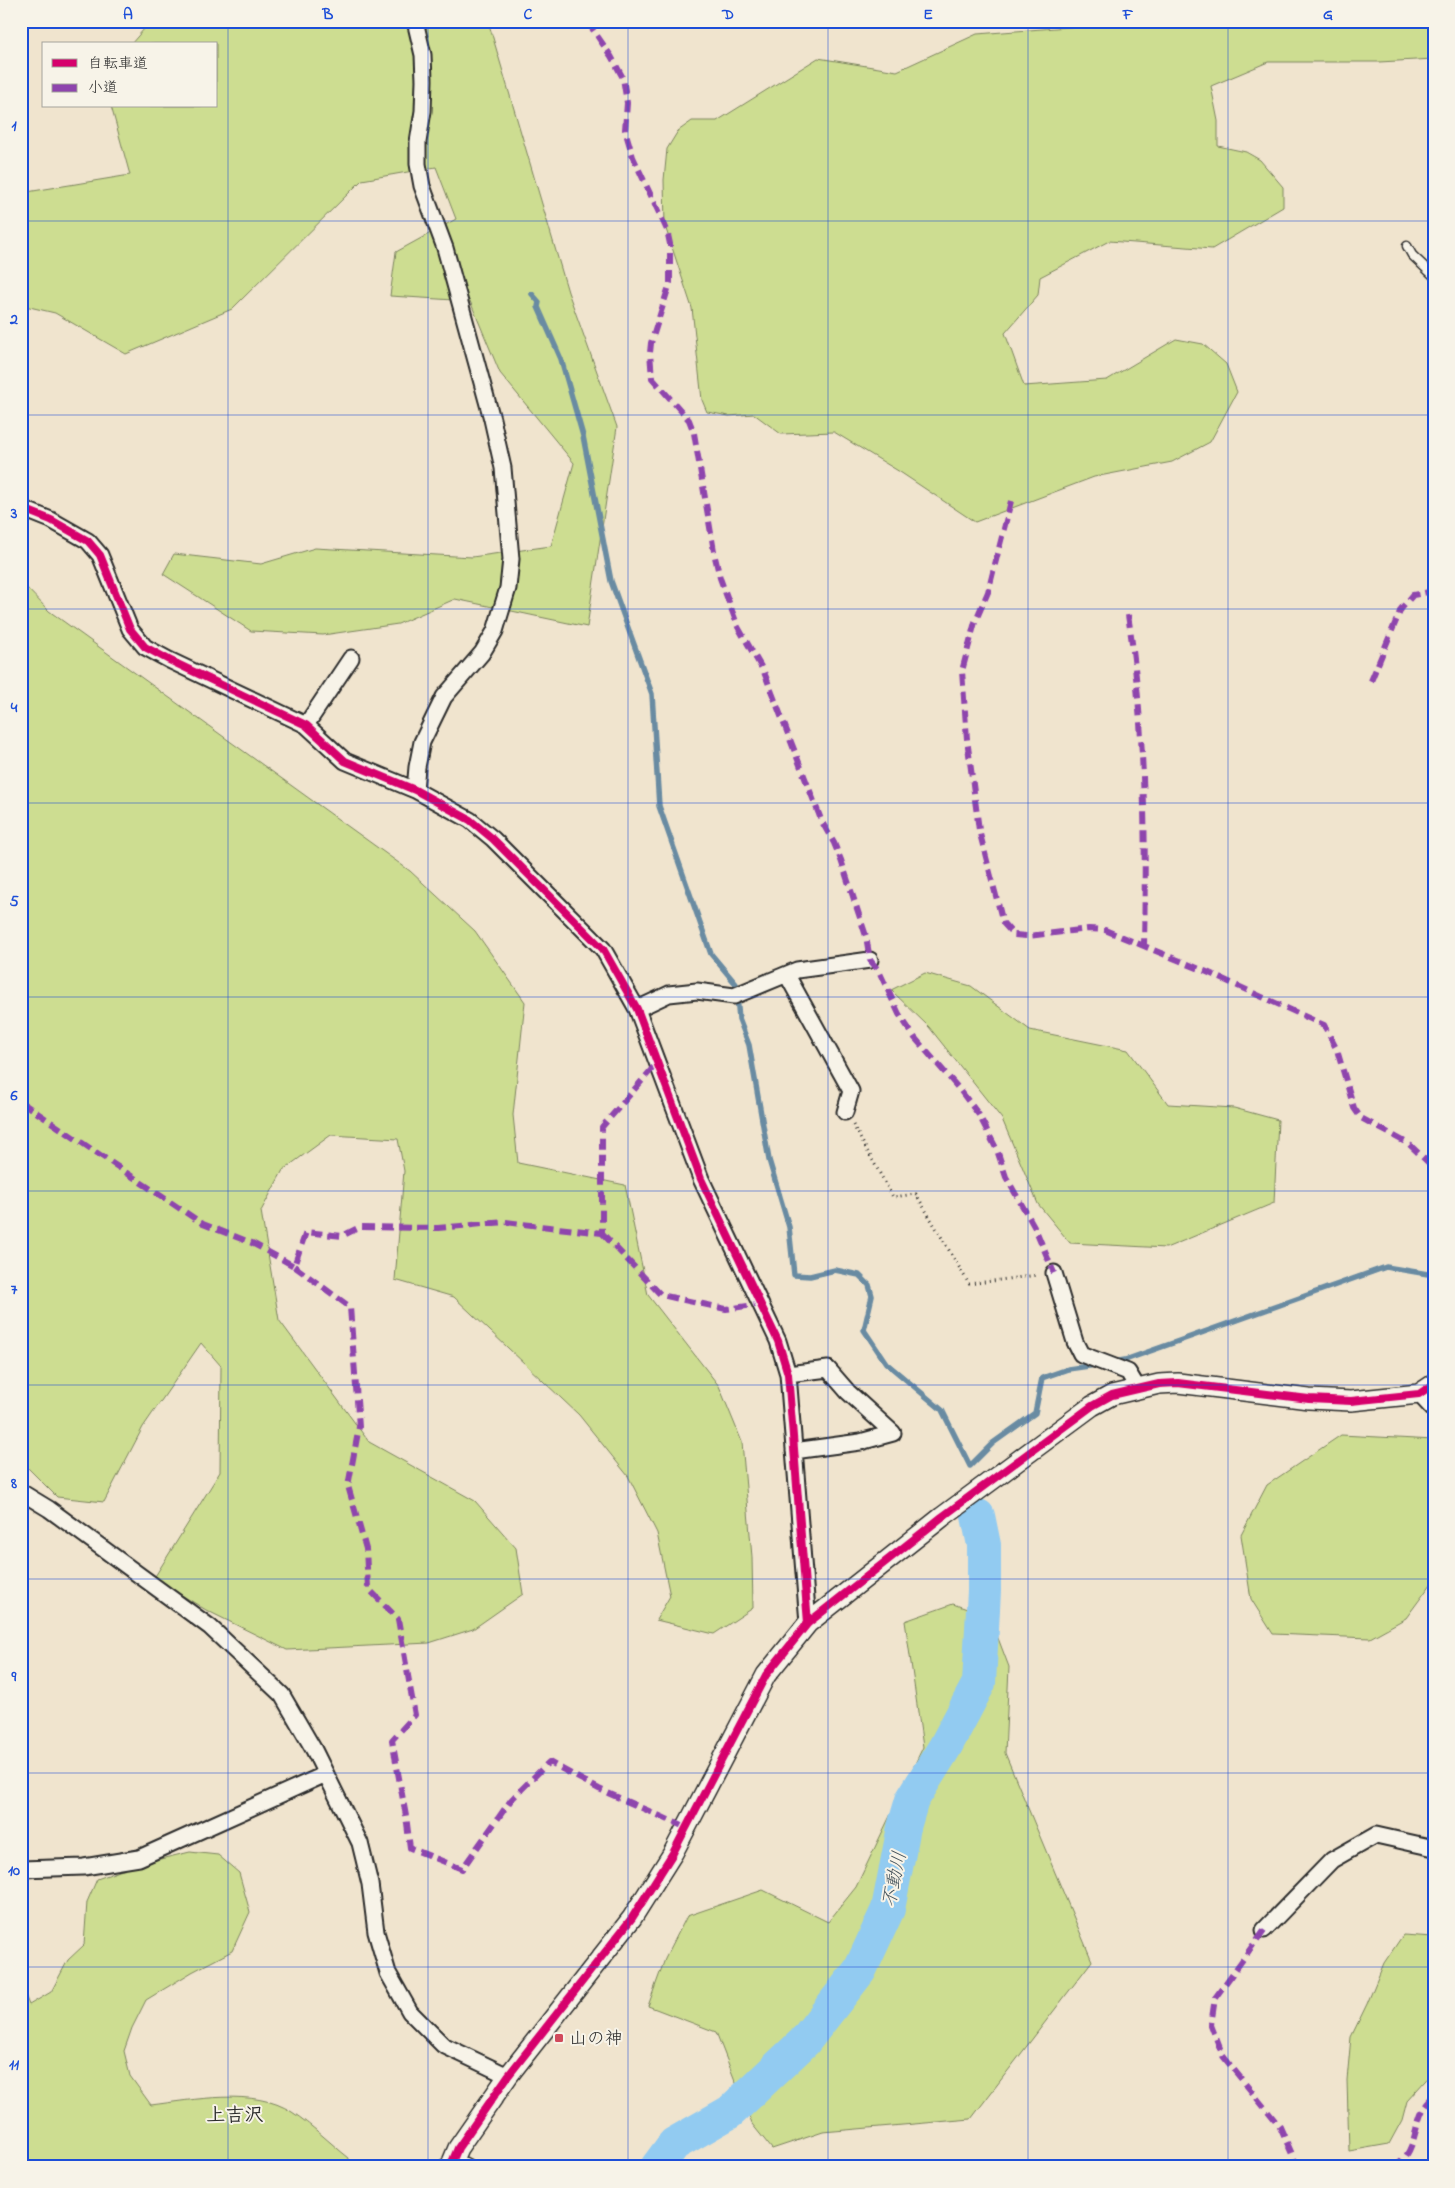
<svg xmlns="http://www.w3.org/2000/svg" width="1455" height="2188" font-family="'Indie Flower','Klee One',sans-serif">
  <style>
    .green { fill: #cddd91; stroke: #7c845e }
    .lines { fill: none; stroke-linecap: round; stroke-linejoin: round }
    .stream { stroke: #698ba2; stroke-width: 5.5 }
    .river { stroke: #92cbf1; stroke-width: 34 }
    .service-casing { stroke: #2b2b2b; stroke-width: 11 }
    .minor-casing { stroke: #2b2b2b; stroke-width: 19 }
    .tertiary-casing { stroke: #2b2b2b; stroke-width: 22 }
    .path { stroke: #2b2b2b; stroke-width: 3; stroke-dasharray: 1 4; stroke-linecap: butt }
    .service { stroke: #f7f3e8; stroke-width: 8 }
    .minor { stroke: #f7f3e8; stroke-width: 15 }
    .tertiary { stroke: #f7f3e8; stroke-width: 19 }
    .quiet { stroke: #8e44ad; stroke-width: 6; stroke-dasharray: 12 6; stroke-linecap: butt }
    .cycleway-casing { stroke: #f7f3e8; stroke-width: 11 }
    .cycleway { stroke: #d6006c; stroke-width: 8 }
    .grid { fill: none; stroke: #1d4ed8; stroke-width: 1; stroke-opacity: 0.55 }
    .poi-dot { fill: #d1495b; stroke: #f7f3e8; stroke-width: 2 }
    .labels { text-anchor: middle; stroke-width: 4; stroke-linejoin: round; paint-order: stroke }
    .poi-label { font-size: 18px; fill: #2b2b2b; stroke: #f7f3e8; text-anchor: start }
    .water-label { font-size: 19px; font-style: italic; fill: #45535c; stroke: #f7f3e8 }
    .neighbourhood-label { font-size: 19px; font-weight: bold; fill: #2b2b2b; stroke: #f7f3e8 }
    .neatline { fill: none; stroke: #1d4ed8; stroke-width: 2 }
    .grid-label { font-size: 16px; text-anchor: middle; font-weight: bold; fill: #1d4ed8 }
  </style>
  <rect width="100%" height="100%" fill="#f0e4ce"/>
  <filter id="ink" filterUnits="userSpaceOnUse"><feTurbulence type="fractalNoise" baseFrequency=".02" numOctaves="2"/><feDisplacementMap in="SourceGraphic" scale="10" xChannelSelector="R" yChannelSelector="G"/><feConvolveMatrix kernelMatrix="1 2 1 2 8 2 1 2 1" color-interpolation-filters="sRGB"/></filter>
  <g filter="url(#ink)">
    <!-- green -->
    <path class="green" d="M151,21H488L568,292L617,427L587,627L455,599L398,624L323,635L251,631L163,574L174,554L261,564L315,548L472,557L551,546L574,463L500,373L470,301L390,296L396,252L456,219L436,167L362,180L232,309L126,354L55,313L21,305V193L130,175L111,106H216V44H131Z
      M1078,21H1434V59L1379,62H1268L1211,86L1218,121V146L1246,152L1260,160L1283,187V207L1212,249L1109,241L1040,277L1038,295L1005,333L1024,386L1107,380L1176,339L1203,344L1226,364L1237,392L1210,442L1172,462L1094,477L975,522L900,472L834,432L781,434L754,414L729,416L707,412L702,400L692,308L665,226L664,180L667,149L678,131L692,121H717L818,58L897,71L977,34L1081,26Z
      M21,582L49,611L410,871L475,931L525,1002L513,1115L518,1163L625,1185L648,1295L719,1386L742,1442L752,1557L753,1608L714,1634L656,1620L670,1596L657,1533L628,1476L579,1415L454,1297L395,1280L404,1171L398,1139L331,1135L283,1170L261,1211L279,1320L369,1442L475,1501L516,1548L523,1594L473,1629L429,1643L287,1650L206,1610L154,1578L220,1472L221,1366L201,1343L143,1427L104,1502L57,1497L21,1461Z
      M925,973L971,986L1030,1030L1128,1050L1168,1104L1234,1108L1278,1120L1274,1203L1166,1248L1070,1243L1038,1204L1002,1119L929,1027L891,990Z
      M1341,1435L1434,1440V1580L1406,1618L1370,1638L1273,1634L1251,1599L1241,1535L1267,1485Z
      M953,1604L990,1617L1009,1667L1005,1753L1092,1961L971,2119L823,2132L772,2149L752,2124L716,2032L648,2006L665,1959L687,1916L763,1890L828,1922L856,1887L923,1747L905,1621Z
      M190,1852L218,1855L239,1873L250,1912L232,1951L192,1972L146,2000L132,2028L124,2051L130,2076L151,2105C192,2100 255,2087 292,2112C312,2125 330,2143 349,2158L348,2167H21V1985L29,2005L51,1992L68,1960L84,1945L87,1902L97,1879L139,1864Z
      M1403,1935L1434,1937V2071L1407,2101L1402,2120L1389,2144L1349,2151L1347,2080L1351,2037L1367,2004L1384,1963Z"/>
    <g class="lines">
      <!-- stream -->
      <path class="stream" d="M532,294L539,302L538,307L561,359L583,436L611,581L652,694L659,806L711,954L736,984L739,1019L749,1045L769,1160L789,1227L794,1275L810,1276L835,1270L859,1275L869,1285L872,1296L864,1330L886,1363L942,1410L970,1466L993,1443L1035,1413L1042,1378L1068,1369L1096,1365
        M1113,1362L1125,1360L1190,1337L1386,1267L1434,1275"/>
      <!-- river -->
      <path class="river" d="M657,2167L674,2144L730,2112L804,2042L860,1970L888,1909L904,1827L912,1800L945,1747L979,1683L984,1591V1545L978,1516"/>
      <defs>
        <path id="service" d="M1407,246L1412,255L1434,276
          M454,2157L473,2167"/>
        <path id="minor" d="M21,508L51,520L88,541L100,555L130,629L145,647L169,660L306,725L345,761L415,790L470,820L493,839L603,949L637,1009L701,1179L778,1341L788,1374L808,1623
          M306,725L351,658
          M415,790L417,767L422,742L444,697L482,653L495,631L508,588L511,559L503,468L492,419L445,248L422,186L418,164V142L423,111L424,80L423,55L415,21
          M787,975L851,1091L845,1112
          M637,1009L669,994L697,991L734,996L797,970L870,960
          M1054,1273L1075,1342L1081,1354L1128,1372L1137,1387
          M788,1374L828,1369L848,1392L893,1433L860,1442L794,1451
          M1419,1394L1434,1410
          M21,1492L49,1509L210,1627L282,1695L314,1750L360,1843L370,1884L376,1932L388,1973L410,2012L443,2045L508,2076
          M21,1869L84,1867L139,1858L326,1774
          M1264,1930L1332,1860L1376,1835L1434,1848"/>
        <path id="tertiary" d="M450,2167L458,2148L508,2076L632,1918L673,1853L766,1675L808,1623L942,1517L1092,1406L1112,1395L1159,1384L1178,1383L1309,1399L1351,1401L1419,1394L1434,1384"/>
      </defs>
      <!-- service casing -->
      <use href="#service" class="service-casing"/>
      <!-- minor casing -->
      <use href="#minor" class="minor-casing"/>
      <!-- tertiary casing -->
      <use href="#tertiary" class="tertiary-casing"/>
      <!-- path -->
      <path class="path" d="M853,1125L893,1197L916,1194L969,1284L1038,1275"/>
      <!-- service -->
      <use href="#service" class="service"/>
      <!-- minor -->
      <use href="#minor" class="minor"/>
      <!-- tertiary -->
      <use href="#tertiary" class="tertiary"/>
      <!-- quiet -->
      <path class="quiet" d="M587,21L611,56L623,78L627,103L625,130L633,157L667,230L670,244V283L651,343L650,353L652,378L689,420L694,433L715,557L720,578L738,627L764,672L822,822L834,843L841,860L866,936L870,960L879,971L899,1014L915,1038L960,1090L979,1115L997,1150L1006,1177L1035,1228L1054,1273
        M1011,501L988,592L975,622L962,671L967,739L979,830L1003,923L1014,935L1028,936L1089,929L1105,930L1207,972L1324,1025L1337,1050L1354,1108L1361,1118L1409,1144L1434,1168
        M1128,615C1145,724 1146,836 1144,946
        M1371,681L1401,609L1413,595L1434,591
        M21,1102L203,1224L252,1243L294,1266L306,1232L342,1236L360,1227L438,1228L505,1222L602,1233V1127L658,1062
        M602,1233L661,1295L726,1309L761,1304
        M294,1266L350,1307L359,1427L348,1486L366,1549L368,1588L398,1619L415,1715L392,1740L406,1816L410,1848L462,1869L511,1800L549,1762L599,1789L687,1828
        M1264,1930L1215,1998L1211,2025L1223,2056L1280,2127L1296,2163L1293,2167
        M1296,2163L1339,2167
        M1393,2167C1416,2156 1413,2128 1424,2108C1426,2103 1431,2099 1434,2095"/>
      <defs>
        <path id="cycleway" d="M21,508L51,520L88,541L100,555L130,629L145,647L169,660L306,725L345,761L415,790L470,820L493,839L603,949L637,1009L701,1179L778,1341L788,1374L808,1623
          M450,2167L458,2148L508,2076L632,1918L673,1853L766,1675L808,1623L942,1517L1092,1406L1112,1395L1159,1384L1178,1383L1309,1399L1351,1401L1419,1394L1434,1384"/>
      </defs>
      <!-- cycleway casing -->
      <use href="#cycleway" class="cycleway-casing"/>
      <!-- cycleway -->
      <use href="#cycleway" class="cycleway"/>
    </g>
  </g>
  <!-- grid -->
  <path class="grid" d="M228,21V2167M428,21V2167M628,21V2167M828,21V2167M1028,21V2167M1228,21V2167M21,221H1434M21,415H1434M21,609H1434M21,803H1434M21,997H1434M21,1191H1434M21,1385H1434M21,1579H1434M21,1773H1434M21,1967H1434"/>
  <!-- markers -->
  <rect class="poi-dot" x="554" y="2033" width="10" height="10" rx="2.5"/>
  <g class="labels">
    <!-- poi labels -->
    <g class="poi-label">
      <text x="569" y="2044">山の神</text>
    </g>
    <!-- water labels -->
    <g class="water-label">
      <text transform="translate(893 1879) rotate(-78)" y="7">不動川</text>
    </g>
    <!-- neighbourhood labels -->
    <g class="neighbourhood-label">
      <text x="235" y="2121">上吉沢</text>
    </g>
  </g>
  <!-- margin -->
  <rect width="1455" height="2188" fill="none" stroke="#f7f3e8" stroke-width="55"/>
  <!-- legend -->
  <rect x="42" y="42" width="175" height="65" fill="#f7f3e8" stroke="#a5a39c"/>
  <rect x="52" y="59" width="25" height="8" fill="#d6006c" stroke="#a5a39c"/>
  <text x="88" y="68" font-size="15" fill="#2b2b2b">自転車道</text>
  <rect x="52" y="84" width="25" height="8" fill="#8e44ad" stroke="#a5a39c"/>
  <text x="88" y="92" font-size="15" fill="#2b2b2b">小道</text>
  <rect x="28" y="28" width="1400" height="2132" class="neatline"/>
  <g class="grid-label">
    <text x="128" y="19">A</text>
    <text x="328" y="19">B</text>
    <text x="528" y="19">C</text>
    <text x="728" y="19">D</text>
    <text x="928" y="19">E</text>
    <text x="1128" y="19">F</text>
    <text x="1328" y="19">G</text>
    <text x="14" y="130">1</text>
    <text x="14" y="324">2</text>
    <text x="14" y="518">3</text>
    <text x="14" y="712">4</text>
    <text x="14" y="906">5</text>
    <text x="14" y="1100">6</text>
    <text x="14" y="1294">7</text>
    <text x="14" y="1488">8</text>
    <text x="14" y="1681">9</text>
    <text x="14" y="1875">10</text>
    <text x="14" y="2069">11</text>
  </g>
</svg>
